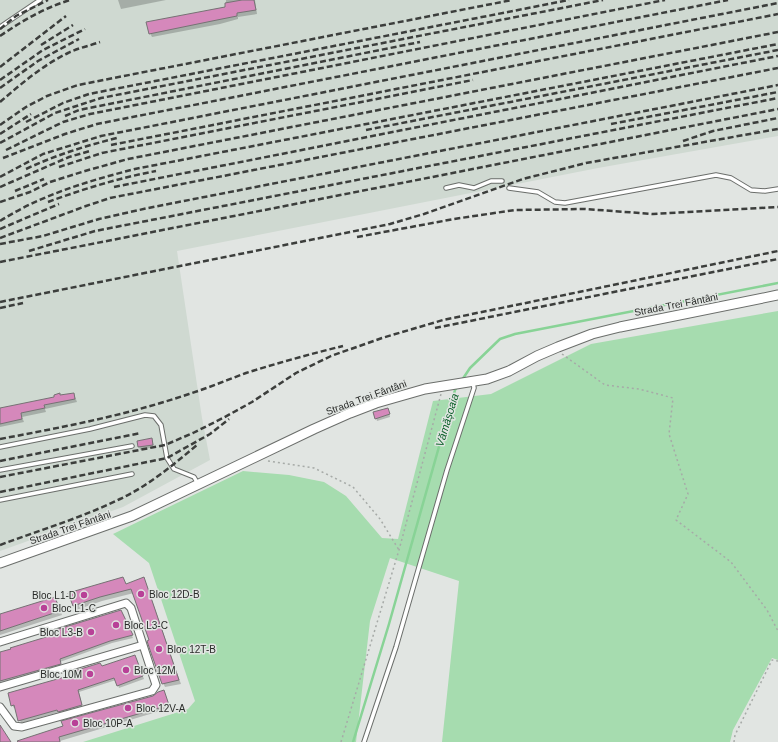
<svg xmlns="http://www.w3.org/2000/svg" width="778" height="742" font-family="Arial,sans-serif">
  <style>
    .built { fill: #cfd9d1 }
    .green { fill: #a6dcaf }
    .shadow { fill: #0003 }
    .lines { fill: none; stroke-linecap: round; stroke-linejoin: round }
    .stream { stroke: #88d396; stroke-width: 2.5 }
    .building { fill: #d588bb; stroke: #767274 }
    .service-casing { stroke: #6b6e6b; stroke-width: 5.5 }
    .minor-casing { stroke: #6b6e6b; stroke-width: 9 }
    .secondary-casing { stroke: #6b6e6b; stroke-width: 11 }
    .path { stroke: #a6aaa7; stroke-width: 1.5; stroke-dasharray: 2 3; stroke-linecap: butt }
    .service { stroke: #fff; stroke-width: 3.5 }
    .minor { stroke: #fff; stroke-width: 7 }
    .secondary { stroke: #fff; stroke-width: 9 }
    .rail { stroke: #3c3e3c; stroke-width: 2.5; stroke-dasharray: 6 3; stroke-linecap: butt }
    .poi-dot { fill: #b84197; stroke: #e1e5e2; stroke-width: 1.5 }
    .labels { text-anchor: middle; stroke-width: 3; stroke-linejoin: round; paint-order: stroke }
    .street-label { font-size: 10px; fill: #292b29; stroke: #e1e5e2 }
    .poi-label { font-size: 10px; fill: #292b29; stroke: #e1e5e2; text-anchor: start }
    .water-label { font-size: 11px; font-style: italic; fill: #0b6029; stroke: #e1e5e2 }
  </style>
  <rect width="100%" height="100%" fill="#e1e5e2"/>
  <!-- built -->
  <path class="built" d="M0,0H778V136L598,168L177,251L202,418L210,460L123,507L0,551Z"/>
  <!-- green -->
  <path class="green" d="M778,311V660L772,658L733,730L730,742H442L459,581L390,558L370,621L356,742H83L188,709L195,701L149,563L113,534L243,471L289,475L324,482L346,496L382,538L398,539L433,401L491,394L591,344Z"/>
  <!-- shadow -->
  <path class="shadow" d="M118,0H166L121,9Z
    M226,0H255L257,14L238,17V19L220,24L152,37L150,33L226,7Z
    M74,394L77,402L45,409L46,412L22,417L24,422L0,427V409Z
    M389,412L390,417L377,421L376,418Z
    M152,439L154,447L140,450L138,442Z
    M146,583L181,684L165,687L163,683L134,593L102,601L76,610L70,594Z
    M57,602L62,615L0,635V615Z
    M122,614L133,638L112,643L60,662L62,667L0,684V653Z
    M136,659L144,679L119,688L116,680L79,692L83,708L60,714L59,712L21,723L15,707L14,708L12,705L102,667Z
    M164,691L170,708L60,741V742H18L154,697Z"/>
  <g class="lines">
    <!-- stream -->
    <path class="stream" d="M462,380L470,368L500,339L515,334L778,283
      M353,742L389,624L455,390L458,386"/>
  </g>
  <!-- building -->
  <path class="building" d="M242,0H254L256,10L237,13V16L217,20L149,34L146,22L225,7V3Z
    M60,393V395L74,393L75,399L44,405L45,408L21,413L22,419L0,424V408L54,397V395Z
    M388,408L390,414L375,419L373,412Z
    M152,438L153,445L138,447L137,441Z
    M123,577L126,584L144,577L179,680L162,684L150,650L147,641L149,640L131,589L100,597L73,606L68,593Z
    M55,597L60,611L0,631V614Z
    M121,610L133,635L110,641L60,659L61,664L0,681V652L11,649L10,648L56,634L55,630Z
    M135,655L143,676L117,686L114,678L78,690L82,705L58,712L57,710L18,721L14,705L11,706L8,693L75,674L74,671L100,663L102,666Z
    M164,690L169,705L59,737L60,742H18L17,741L63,726L61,721L153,696L158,692Z
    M0,725L11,742H0Z"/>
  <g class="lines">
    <defs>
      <path id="service" d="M0,27L40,0
        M446,188L459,185L474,188L491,181H502
        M509,188L538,192L555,202L565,203L716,175L731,178L751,190L765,191L778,189
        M0,447L90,429L145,415L154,416L161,425L167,458L174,469L194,477L198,484
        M0,470L132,446
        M0,500L132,474
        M364,742L396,647L447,470L474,388L473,382"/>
      <path id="minor" d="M0,642L126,603L131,608L143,645
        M0,687L143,645L156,685L152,691L22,727L14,726L0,707"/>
      <path id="secondary" d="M0,563L132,516L314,429L350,413L376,403L425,389L487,379L509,371L537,356L558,347L592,334L620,327L778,295"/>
    </defs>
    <!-- service casing -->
    <use href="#service" class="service-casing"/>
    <!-- minor casing -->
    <use href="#minor" class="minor-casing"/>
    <!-- secondary casing -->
    <use href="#secondary" class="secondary-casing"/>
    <!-- path -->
    <path class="path" d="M562,354L605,385L639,389L673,398L669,434L688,494L676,520L731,562L767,610L778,631
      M268,461L314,468L353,487L380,519L399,550
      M341,742L399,550L441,394
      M734,742L735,735L772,660L778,661"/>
    <!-- service -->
    <use href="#service" class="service"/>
    <!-- minor -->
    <use href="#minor" class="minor"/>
    <!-- secondary -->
    <use href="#secondary" class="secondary"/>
    <!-- rail -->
    <path class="rail" d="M0,29L16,16L48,0
      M0,36C22,21 44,8 70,0
      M41,45L73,25
      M0,67L66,16
      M0,80L43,50L85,29
      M0,88L38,61L79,39
      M0,102C21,84 43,65 68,53C78,48 89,46 100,42
      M65,116L79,110L99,106L420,42
      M26,122L63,103L89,94L569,0
      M611,124L778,92
      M0,125L26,107L47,96L78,85L512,0
      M366,130L778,50
      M0,134L31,114
      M683,141L713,131L778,118
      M0,143L55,113L101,98L603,0
      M111,145L778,14
      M6,150L63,122L90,114L665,0
      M3,158L65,134L97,124L728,0
      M59,167L102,153L473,80
      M26,169C56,155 85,146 117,138
      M0,177L43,154L101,136L778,3
      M0,187L69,157L90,151
      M114,187L778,56
      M15,191L44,179
      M0,202L30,192L50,182L85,171L128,159L778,32
      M48,202C83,189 119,178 156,171
      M0,221C41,195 88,181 135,169L778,44
      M0,229L59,204
      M357,237L454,219L515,210L585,209L653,214L778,207
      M0,238L86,206L110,198L778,68
      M0,244L43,236L99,219L148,208L778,85
      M29,251L95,231L778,98
      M0,262L778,109
      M0,302L390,224L424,214L523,179L586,163L778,129
      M0,308L23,303
      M435,328L778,259
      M0,439C64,427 127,415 189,394C208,388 227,380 246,373C278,363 310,354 343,346
      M0,461L141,433
      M0,477L165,445L193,433L223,418L252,402L296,373L331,356L382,338L443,320L778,251
      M0,492L167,458L210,434L229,419
      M0,545C40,530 81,518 120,499C148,486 173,465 197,445"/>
  </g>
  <!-- markers -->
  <g class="poi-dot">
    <circle cx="141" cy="594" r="4"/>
    <circle cx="84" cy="595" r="4"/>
    <circle cx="44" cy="608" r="4"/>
    <circle cx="116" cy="625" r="4"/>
    <circle cx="91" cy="632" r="4"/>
    <circle cx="159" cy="649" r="4"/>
    <circle cx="126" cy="670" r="4"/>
    <circle cx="90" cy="674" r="4"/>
    <circle cx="128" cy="708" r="4"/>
    <circle cx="75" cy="723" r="4"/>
  </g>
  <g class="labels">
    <!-- street labels -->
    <g class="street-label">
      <text transform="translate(676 304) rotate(-11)" y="4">Strada Trei Fântâni</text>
      <text transform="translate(366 397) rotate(-20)" y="4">Strada Trei Fântâni</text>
      <text transform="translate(70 527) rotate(-19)" y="4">Strada Trei Fântâni</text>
    </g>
    <!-- poi labels -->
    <g class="poi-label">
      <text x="149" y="598">Bloc 12D-B</text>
      <text x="76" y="599" text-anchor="end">Bloc L1-D</text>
      <text x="52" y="612">Bloc L1-C</text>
      <text x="124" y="629">Bloc L3-C</text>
      <text x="83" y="636" text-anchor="end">Bloc L3-B</text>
      <text x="167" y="653">Bloc 12T-B</text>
      <text x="134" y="674">Bloc 12M</text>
      <text x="82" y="678" text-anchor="end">Bloc 10M</text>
      <text x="136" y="712">Bloc 12V-A</text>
      <text x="83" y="727">Bloc 10P-A</text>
    </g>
    <!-- water labels -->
    <g class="water-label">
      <text transform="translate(447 420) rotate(-73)" y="4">Vămășoaia</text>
    </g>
  </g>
</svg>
